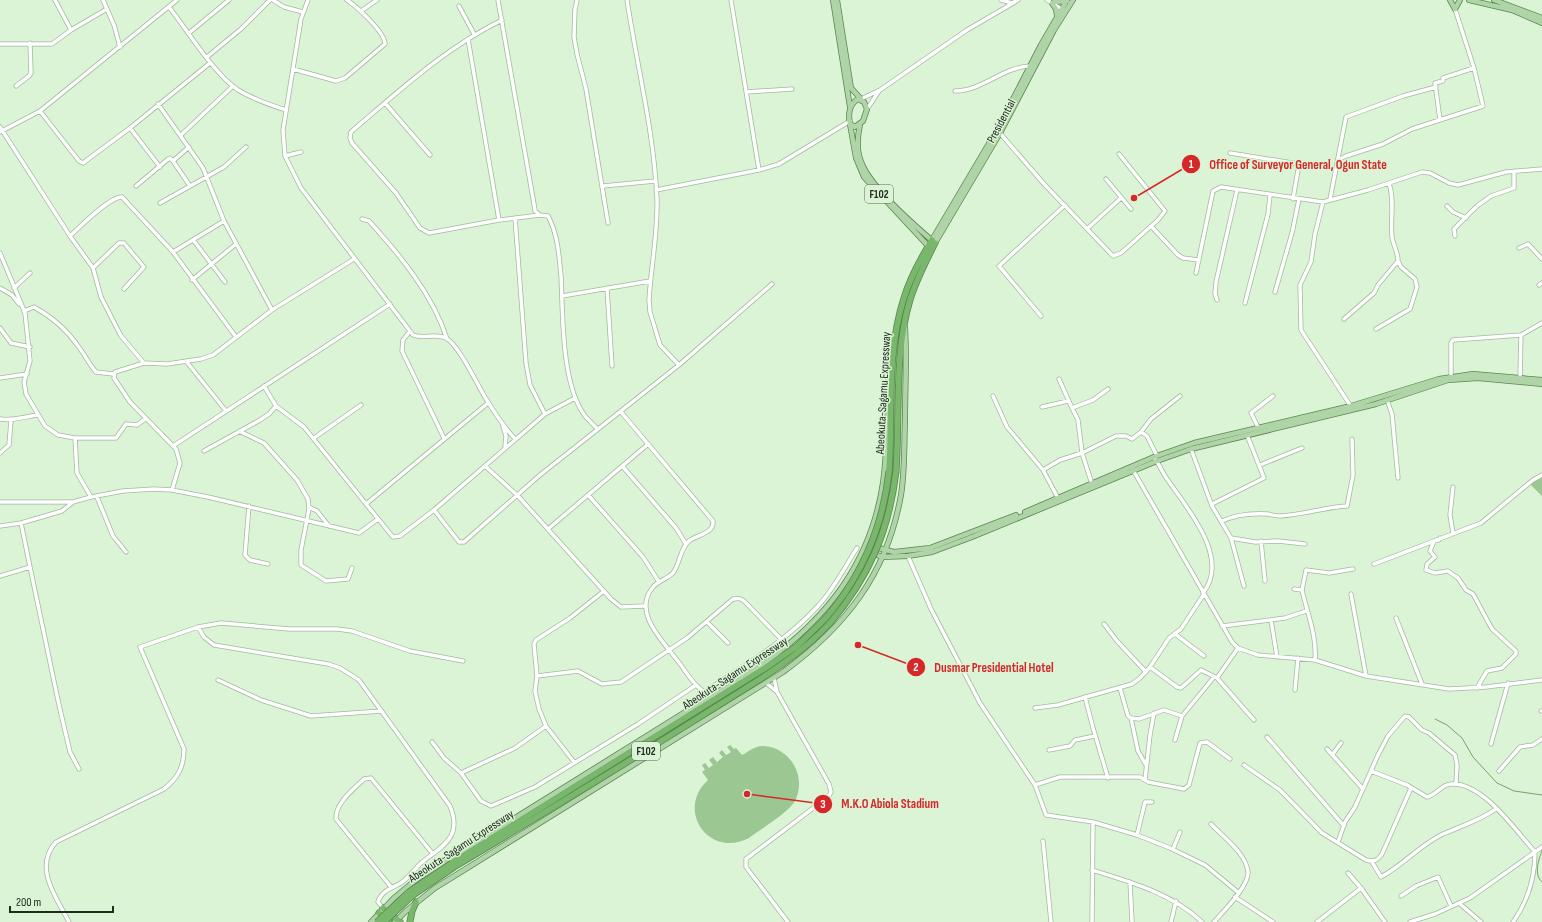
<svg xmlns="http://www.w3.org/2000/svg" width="1542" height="922" font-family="'Sofia Sans Condensed',sans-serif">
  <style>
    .green { fill: #9bc892 }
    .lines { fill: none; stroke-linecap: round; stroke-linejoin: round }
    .stream { stroke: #73a468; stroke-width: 1 }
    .minor-casing { stroke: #a2b99d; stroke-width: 5 }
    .major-casing { stroke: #5a8651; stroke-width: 6 }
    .highway-casing { stroke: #5a8651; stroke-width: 7 }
    .minor { stroke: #fff; stroke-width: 3.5 }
    .major { stroke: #afd4a7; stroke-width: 4.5 }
    .highway { stroke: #79b76c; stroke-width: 5.5 }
    .highway-bridge-casing { stroke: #5a8651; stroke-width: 7; stroke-linecap: butt }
    .highway-bridge { stroke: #79b76c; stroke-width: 5.5 }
    .labels { text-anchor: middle; stroke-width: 3; stroke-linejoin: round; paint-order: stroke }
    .shield { fill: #dbf4d6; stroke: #596756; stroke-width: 1 }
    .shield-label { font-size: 11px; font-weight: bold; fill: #212a1f }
    .street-label { font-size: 12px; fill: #212a1f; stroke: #dbf4d6 }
    .leader { fill: none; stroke: #d62828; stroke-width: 1.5 }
    .callout-dot { fill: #d62828; stroke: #dbf4d6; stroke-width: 1.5 }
    .mark-label { font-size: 12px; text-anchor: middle; font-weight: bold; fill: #fff }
    .callout-label { font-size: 13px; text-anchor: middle; font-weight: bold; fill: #d62828; stroke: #dbf4d6; stroke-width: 3; stroke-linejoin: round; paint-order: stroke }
  </style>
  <rect width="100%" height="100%" fill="#dbf4d6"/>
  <!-- green -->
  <path class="green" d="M1542,476V496L1530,484Z
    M730,745L734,749L736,748L742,755C749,751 756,745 764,746C791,748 807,777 795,801C788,813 761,829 749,838C709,859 675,810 708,780L702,772L705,770L702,765L705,763L709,768L713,765L709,760L713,757L717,762L723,757L719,753L722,750L726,755L731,752L727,747Z"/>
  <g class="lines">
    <!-- stream -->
    <path class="stream" d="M1435,719L1447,725L1462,738L1473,757L1497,783L1514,791L1542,795
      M1542,850C1539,860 1533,874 1542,882"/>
    <defs>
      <path id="minor" d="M55,0L71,30
        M103,0L114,25L120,47
        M273,0L284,7L303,12
        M308,0L301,19L283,130L285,156L301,188L413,335C423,339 435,333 446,338C460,346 478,387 488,402C496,415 505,428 515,439
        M498,0L534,204L535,211L540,215
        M577,0L575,9L574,37L577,54L586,89L608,223
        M731,0L759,170
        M1001,0L1012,3L1018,0
        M1047,0L1063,10
        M459,6L474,34
        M169,7C188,31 214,74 238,90C253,99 270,105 286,110
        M361,11L377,0
        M502,20C445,48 399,91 351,132L350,138L352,143L396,193L420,228L429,233L499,220L540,215L548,216C558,235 559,255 561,276C563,314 561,384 585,416C589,420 593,425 598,429
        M189,33L229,0
        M468,39L499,220
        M0,44H52L71,30L107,9
        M207,57L241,29L270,0
        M293,69L336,81L345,78L385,44C385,32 357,7 347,0
        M16,86L29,76L31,73L30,43
        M955,91C982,91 1003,67 1030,66
        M746,92L792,89
        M861,99L880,90L967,30L1015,2
        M385,103L430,155
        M158,104L203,168L224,221L272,310
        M867,109L879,91
        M40,111L79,161L83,163L130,128L210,63
        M1440,120L1435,83L1443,81V78L1474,68
        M0,127L70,236L93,268L101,297L121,336L144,363L167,364L201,359L213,355L272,310L354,259
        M130,128L160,167
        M0,132L40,111L177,0
        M999,132L1044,184L1113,256L1121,253L1158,220L1165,211L1119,154
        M181,135L233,86
        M1230,153L1299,164L1293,199
        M285,156L301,152
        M1338,160L1346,156L1383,144L1412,129L1483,106L1474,68L1455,9
        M173,161L190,186
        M1106,179L1131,209
        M136,186L167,160L170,158L173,161L189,147
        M603,186L655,181
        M656,190L759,170L779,164L850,121
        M1330,199L1346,117L1403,96L1436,87
        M1323,202L1315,234L1311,262L1300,285L1301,330L1352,408
        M160,203L224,167L246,147
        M1447,206L1453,212L1466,218
        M515,218L526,363L530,385L545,414
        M362,219L369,221C400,255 433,295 447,339
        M1151,226L1178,255L1183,258L1199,260
        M1088,228L1121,198
        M70,236C80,227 109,197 122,197L173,252L236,337
        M1455,236L1454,229L1477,206L1491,196L1514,188V171
        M194,241L225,282
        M1519,248L1528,244L1542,259
        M173,252L224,221
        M0,253L25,313L30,361L24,382L26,394L45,426L58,435L75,438L77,473L91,497
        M93,268L119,243H124L144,267L124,289
        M1196,273L1213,191L1221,187L1323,202L1368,190L1422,172L1430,173L1449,183L1458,185L1506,172L1542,169
        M192,280L236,244
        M1539,285L1542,283
        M0,288L12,295L19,304
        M14,288L30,273
        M607,288L612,366
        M1275,292L1292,233L1299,199
        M562,296L650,281
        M1217,300L1215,294L1216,282L1237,190
        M1245,303L1268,214L1270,195
        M24,311L34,307C52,317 67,330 78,346C85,355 89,364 96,372L113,374
        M1041,316L999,266L1065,205
        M1344,319L1374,293L1378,285L1398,261C1398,251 1393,245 1392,237C1390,219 1395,201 1389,183
        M0,328L11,343L30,347
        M1376,329L1410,309L1417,287L1415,279L1401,267L1398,261
        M410,331L403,340L402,351L444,438
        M186,361L226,411
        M144,363L115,372L114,378L130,402L176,449L180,463L172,490
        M679,365L772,284
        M1451,376V343L1453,340L1521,335L1542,323
        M0,378L27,374
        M1520,378L1521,335
        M1059,379L1072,408
        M264,386L276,406L304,427L366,504
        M993,396L1007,427L1043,470L1058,498
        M1387,400L1392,414L1398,478
        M488,403L366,504L393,537L400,536L434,510L545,414L575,398
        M1042,407L1068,401
        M621,412L713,521C714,534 698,534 689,541C680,548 680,564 673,573C667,579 658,581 653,587C632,612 662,640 677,660C687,672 696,692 713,695
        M0,419C13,421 24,417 37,415
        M503,426L506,436L505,447
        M1258,427L1251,413L1273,396
        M239,431L264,443L297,480L308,499L309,509L301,550V565L326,581L348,579L352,568
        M1141,432L1151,419L1180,396
        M75,438H116L126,424L137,425L145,419
        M314,438L361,405
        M173,446L390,304
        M1191,449L1212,506L1231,538L1244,586
        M204,451L260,420L269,414L276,406
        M0,453L9,445L11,421
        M1154,457C1159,464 1162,472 1167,479C1187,508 1231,558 1203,593
        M1260,465L1302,448
        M485,466L518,496L611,599L621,607L644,606
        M623,467L676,528L686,544
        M1043,470L1060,460L1082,453L1116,436H1126L1132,439L1141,432L1147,436L1157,456
        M1133,470L1232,642L1238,648L1258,655L1315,660L1366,676L1449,689L1486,687L1542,680
        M1092,484L1082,453L1078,420L1072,408L1093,400L1108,389
        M589,496L643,557L659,582
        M97,497L113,536L126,552
        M0,502H73
        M1212,504L1264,478L1247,435
        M249,506L245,555L250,560L268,564
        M309,507L317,511L329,526
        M434,510L459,542H464L540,475L679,365L660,345L650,312L649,300C651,266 658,233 657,199C654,132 637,66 627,0
        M1222,521C1235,515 1253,513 1268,514C1272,515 1276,516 1280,516C1303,515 1325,507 1347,506L1353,475L1352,439
        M0,526L21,523L62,511L73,502L91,497L123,491L154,489L172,490L208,497L359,533L378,519
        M548,529L647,445
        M1453,533L1450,515L1453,487
        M1231,538L1255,542L1278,541L1305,544
        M1440,538L1439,540L1434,541L1430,551L1435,557L1427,564L1426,570L1435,573L1448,571L1458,578L1466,590L1473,594L1492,629L1516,651V654L1502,668L1487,671L1477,688
        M1261,541L1265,581
        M908,556L931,609L980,703L1035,785L1046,815L1093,822L1137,835L1170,848L1205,865L1239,893
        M1374,564L1481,523L1533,480L1542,475
        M30,567L59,705L70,752L79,769
        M0,576L30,567L21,523
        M1294,589L1302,590C1307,613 1317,635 1315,660
        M1302,590L1306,570L1329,573L1353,569
        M1351,594L1366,676
        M1396,618L1422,684
        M1271,620L1277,657
        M707,622L728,643
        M1104,624L1117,641L1146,672
        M1222,626L1285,618L1306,611
        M198,627L221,623L289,629H337L352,631L410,651L463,661
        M1175,634L1204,656
        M1238,648L1217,678L1254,720
        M1150,667L1177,687L1181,688L1201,670L1217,678
        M537,676L578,671L602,684L621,682L687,638L733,599C738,598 741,598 745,602L781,639
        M774,678L777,692L829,784L831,792L829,796L746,859V867L788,922
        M218,680L261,700L311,716L382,711
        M766,683L776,691
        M712,687C749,663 788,639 818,606C834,589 845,567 857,548
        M1120,688L1128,716L1131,718L1139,719L1164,710L1182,716
        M700,689L701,703
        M1295,690L1298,658
        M1085,697L1093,728L1108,778
        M1035,708L1058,705L1132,684L1140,678L1150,667L1169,638L1181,629L1204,594
        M1541,711H1542
        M1131,718L1138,751L1146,765
        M1267,737L1344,826
        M1175,740L1182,716L1214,677
        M432,742L444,758L461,773L481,801L491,806L535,787L638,724L696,685
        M1491,744L1508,683
        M1327,749L1363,789
        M1049,750L1070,746L1075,740L1095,736
        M1332,755L1341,743
        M574,762L546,726L539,709L535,691L537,676L534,644L536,640L570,618L604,591
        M1244,765L1280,790L1322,833L1366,860C1374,862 1377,861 1382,854L1411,788
        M1371,771L1407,785L1427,797C1437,795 1440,785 1451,784C1483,782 1515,830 1535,852C1535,877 1528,901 1513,922
        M1499,771L1520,747L1533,745L1542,739
        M461,773L515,748L546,726
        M1145,780L1150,735L1154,713
        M1035,785L1060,777H1140L1148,782L1184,789L1189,785L1200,743L1207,742L1230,759
        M1211,824C1223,837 1246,853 1248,872C1249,886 1223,912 1214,922
        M1137,835L1145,802H1152
        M1043,841L1051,922
        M1338,842L1345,822L1355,807L1378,755L1388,736L1405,716L1409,717L1422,730L1429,733L1455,755L1457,765L1456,784
        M1173,849L1180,832
        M1372,862L1381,877C1403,865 1420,845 1443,834C1461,826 1479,821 1496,809
        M1092,870C1131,882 1173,894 1202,922
        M1348,873L1361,888
        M1130,882L1132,922
        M391,887L336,819C335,803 354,789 364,779L371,778L433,854
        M1401,896L1416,886L1438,877L1451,906
        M1235,897L1273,922
        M1459,903L1481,922
        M69,922C56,897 33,867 56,842L164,789C178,778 184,767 184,749L140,647L198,627L204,637L214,645L328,664L340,668L359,680L450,806C463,838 442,846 421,863C415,869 408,878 401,883C392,888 381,891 378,902L383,908
        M1092,922L1093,822
        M1171,922L1176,901
        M1317,922L1361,888L1385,922
        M1410,922L1435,914L1470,898L1542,847"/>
      <path id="major" d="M833,0L850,107
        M837,0L851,88L861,99
        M1450,0L1455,9
        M1469,0L1512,10L1542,23
        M1494,0L1542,18
        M1054,2L1067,1
        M1052,3L1056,9L1057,16
        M1455,9L1460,0
        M858,99L864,102L867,109L863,121L855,127L850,124C848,115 849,104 858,99Z
        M850,124L856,158L864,177L930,248
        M860,125C857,138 856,151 862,164C872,188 915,226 935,243L1000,133L1054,30L1073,0
        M932,240L997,130L1041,45L1067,0
        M1025,512L1154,457L1194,443L1351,406L1439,379L1473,374L1542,380
        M875,547L894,552L930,548L1016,515
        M865,550L882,557L908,556L932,552L972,537L1157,461L1191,449L1376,404L1448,380L1478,378L1542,384
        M371,922L394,898L417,879L764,663C828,618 871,562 883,483C889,440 887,395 889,352L893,336
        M395,922L406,911L435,888L783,672C846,626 887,574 901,495C905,470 904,445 905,419C905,389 907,359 905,328"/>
      <path id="highway" d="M889,471C893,414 886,353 904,298C910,278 921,258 932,240
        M896,471C900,417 894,352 910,300C916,280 926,261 935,243
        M452,863L767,667L797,646L825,619
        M454,867C534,819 615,770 695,720C741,690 792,664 830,623
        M383,908L400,922
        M379,913L389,922
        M410,922L412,911L416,902"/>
    </defs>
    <!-- minor casing -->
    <use href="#minor" class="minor-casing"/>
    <!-- major casing -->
    <use href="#major" class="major-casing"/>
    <!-- highway casing -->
    <use href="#highway" class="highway-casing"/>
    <!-- minor -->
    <use href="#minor" class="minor"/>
    <!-- major -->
    <use href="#major" class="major"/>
    <!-- highway -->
    <use href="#highway" class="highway"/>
    <defs>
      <path id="highway-bridge" d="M825,619C862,576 883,527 889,471
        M830,623C869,577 889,531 896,471
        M377,922L409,892L452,863
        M384,922L413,895L454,867"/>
    </defs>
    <!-- highway-bridge casing -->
    <use href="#highway-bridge" class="highway-bridge-casing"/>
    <!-- highway-bridge -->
    <use href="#highway-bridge" class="highway-bridge"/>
  </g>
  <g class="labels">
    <!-- shield labels -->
    <g class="shield">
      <rect x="865" y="185" width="28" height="18" rx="3"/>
      <rect x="632" y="742" width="28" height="18" rx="3"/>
    </g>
    <g class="shield-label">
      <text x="879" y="198">F102</text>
      <text x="646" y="755">F102</text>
    </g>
    <!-- street labels -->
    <g class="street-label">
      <text transform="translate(1001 121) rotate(-62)" y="4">Presidential</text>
      <text transform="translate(883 393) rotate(-87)" y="4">Abeokuta-Sagamu Expressway</text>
      <text transform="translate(735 673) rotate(-33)" y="4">Abeokuta-Sagamu Expressway</text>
      <text transform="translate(461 846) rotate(-33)" y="4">Abeokuta-Sagamu Expressway</text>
    </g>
  </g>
  <!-- callouts -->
  <path class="leader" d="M1134 198L1191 164M858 645L916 667M747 794L823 804"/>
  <g class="callout-dot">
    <circle cx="1134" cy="198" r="4"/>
    <circle cx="858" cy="645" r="4"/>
    <circle cx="747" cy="794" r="4"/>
    <circle cx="1191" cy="164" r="10"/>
    <circle cx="916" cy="667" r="10"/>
    <circle cx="823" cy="804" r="10"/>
  </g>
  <g class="mark-label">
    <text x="1191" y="168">1</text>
    <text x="916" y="671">2</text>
    <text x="823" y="808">3</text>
  </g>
  <g class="callout-label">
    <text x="1298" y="169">Office of Surveyor General, Ogun State</text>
    <text x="994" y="672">Dusmar Presidential Hotel</text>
    <text x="890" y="808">M.K.O Abiola Stadium</text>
  </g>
  <!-- scale -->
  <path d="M10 906v6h103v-6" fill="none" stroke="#212a1f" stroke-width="2"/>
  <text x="16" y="906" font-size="12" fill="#212a1f" stroke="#dbf4d6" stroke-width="3" paint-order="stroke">200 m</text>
</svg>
